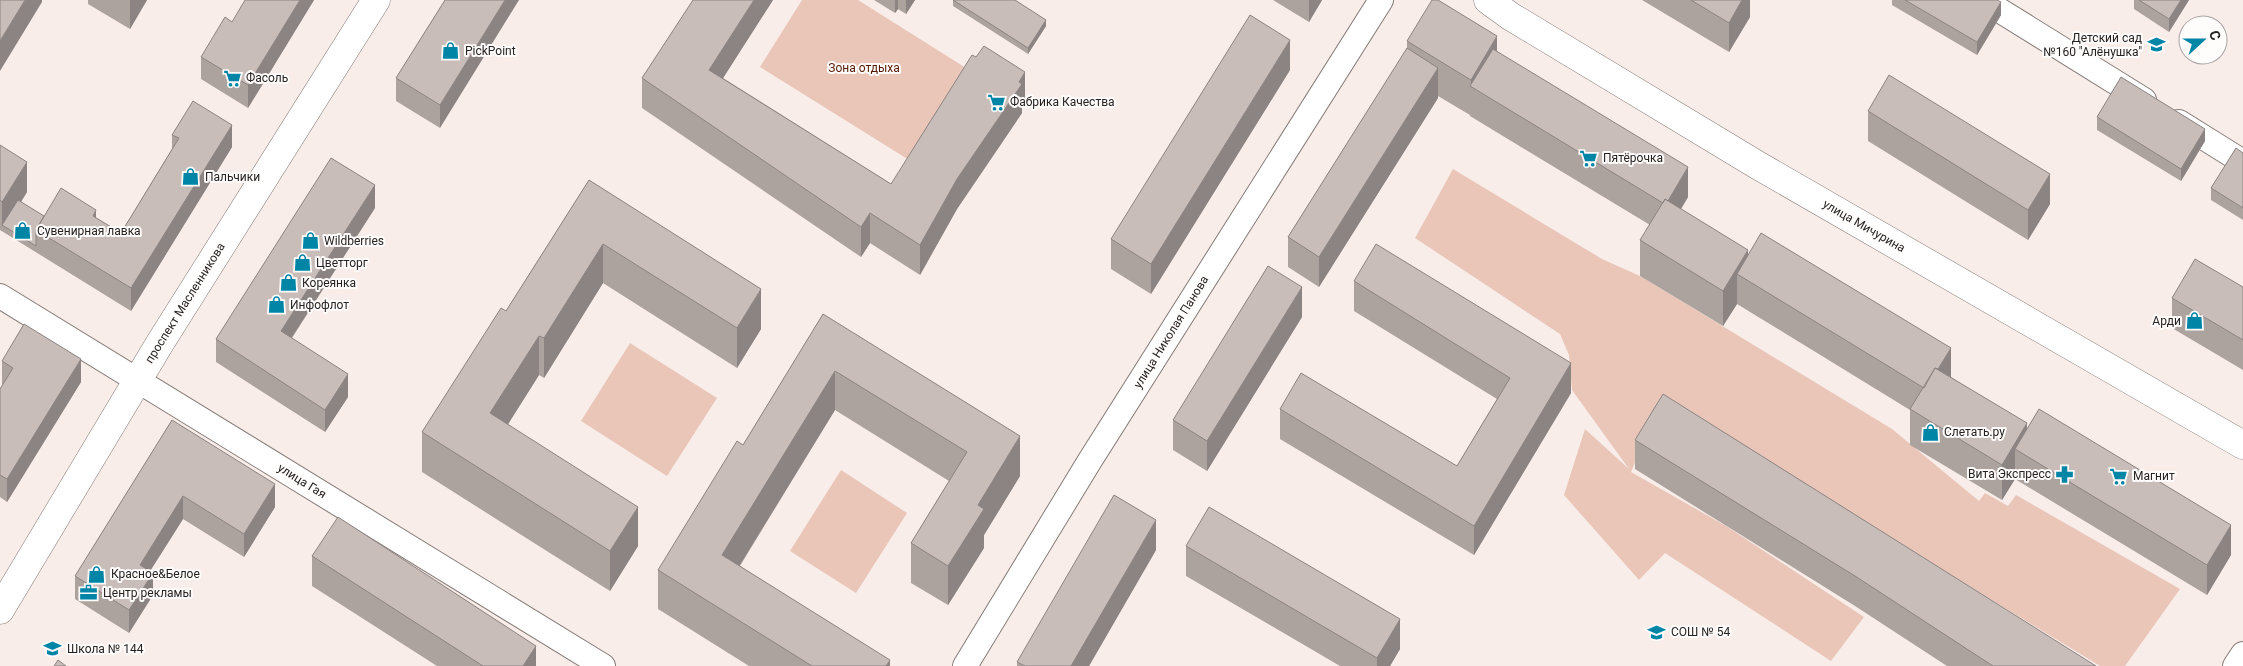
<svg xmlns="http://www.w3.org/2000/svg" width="2243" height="666" font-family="Roboto,sans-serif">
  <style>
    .green { fill: #eac6b9 }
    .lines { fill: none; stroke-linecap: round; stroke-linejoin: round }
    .street-casing { stroke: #857b77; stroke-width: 26 }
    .secondary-casing { stroke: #857b77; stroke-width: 29 }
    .street { stroke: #fff; stroke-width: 24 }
    .secondary { stroke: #fff; stroke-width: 28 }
    .wall { fill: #aca39f }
    .shaded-wall { fill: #8c8482 }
    .building { fill: #c8bdb9; stroke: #8c8482 }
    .labels { text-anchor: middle; stroke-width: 4; stroke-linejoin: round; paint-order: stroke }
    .poi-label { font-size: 12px; fill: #262221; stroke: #fffcfc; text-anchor: start }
    .park-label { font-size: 12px; fill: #541900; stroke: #fffcfc }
    .street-label { font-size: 12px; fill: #262221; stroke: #fffcfc }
  </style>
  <rect width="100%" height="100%" fill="#f8ede9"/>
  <!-- green -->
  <path class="green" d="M802,0H858L966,68L909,160L760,67Z
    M1453,169L1602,259L1640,276L1892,429L1979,501L1985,493L2008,506L2016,495L2180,589L2125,666H2100L1662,399L1631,472L1726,526L1864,617L1831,661L1665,553L1639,580L1564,495L1585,429L1629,469L1572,390L1569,355L1560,334L1415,238Z
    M630,343L717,398L667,476L581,421Z
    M841,470L907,513L856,593L790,551Z"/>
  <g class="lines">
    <defs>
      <path id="street" d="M1983,0L2144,100
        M2179,122L2243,162
        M0,296L603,666
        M965,666L1089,462L1381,0
        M2235,666L2243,654"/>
      <path id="secondary" d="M1488,0L1510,16L1759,166L2243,445
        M0,610L160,343L376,0"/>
    </defs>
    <!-- street casing -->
    <use href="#street" class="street-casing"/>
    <!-- secondary casing -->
    <use href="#secondary" class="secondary-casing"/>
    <!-- street -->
    <use href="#street" class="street"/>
    <!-- secondary -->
    <use href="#secondary" class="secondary"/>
  </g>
  <!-- wall -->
  <path class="wall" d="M88,0H147L130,29L88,4Z
    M314,0L248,108L201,79V57L232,22Z
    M445,0L440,128L396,101V78Z
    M773,0L723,78L891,184L1025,102L1022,107V113L957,209L920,275L870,243L861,257L642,108V78Z
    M874,0H915L906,14L898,9L895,13Z
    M953,0L1046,26L1028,54L953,6Z
    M1273,0H1322L1309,22Z
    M1642,0H1750V17L1729,52Z
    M1892,0H1997L2001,15L1977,55L1892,5Z
    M2134,0H2189L2169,32L2134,9Z
    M1407,41L1497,51L1688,197L1681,209L1748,256L1951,377L2027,429L2231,555L2207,595L2015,479L2002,500L1910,445V410L1737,304L1723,326L1640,276V240L1650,225L1470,116V115L1438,96V98L1319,287L1288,267V237L1407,49Z
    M1290,70L1151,294L1111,269V239Z
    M1868,111L2050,204L2028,240L1868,141Z
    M2097,117L2205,141L2181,181L2097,130Z
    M172,135L232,147L131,311L0,230V145L27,192L21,202L44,216L96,218L121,233L172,149Z
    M2243,153V220L2211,200V188Z
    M589,180L761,329L737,368L603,283L544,378L539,375L508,424L638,546L610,591L422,472V432L506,311Z
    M375,208L292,338L348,397L325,432L216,362V339Z
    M1354,281L1571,393L1474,555L1280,439V409L1457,466L1497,399L1354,311Z
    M2243,287V370L2172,328V298Z
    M823,314L1020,476L984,535V548L948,605L911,583V543L949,481L835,410L740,566L890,666H749L658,609V570L743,445Z
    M1302,317L1207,471L1173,450V420Z
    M2,361L81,382L7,502L0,497V389L3,384H2Z
    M172,420L275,507L244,557L183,519L150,571L153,595L129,633L75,599V576Z
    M1635,440L2096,666H1947L1855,606L1635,469Z
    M1186,546L1400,649L1390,666H1340L1186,576Z
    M1156,550L1089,666H1017V662Z
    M312,556L536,666H437L312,586Z"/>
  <!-- shaded-wall -->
  <path class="shaded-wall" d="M25,0H42V2L0,71V41Z
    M130,0H147L130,29Z
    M300,0H314L248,108V85Z
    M505,0H519L440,128V105Z
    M754,0H773L709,100V70Z
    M895,0H898V9L895,13Z
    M906,0H915L906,14Z
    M1309,0H1322L1309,22Z
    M1742,0H1750V17L1729,52V23Z
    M2181,0H2189L2169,32V19Z
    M2001,2V15L1977,55V42Z
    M1046,20V26L1028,54V48Z
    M1497,36V71L1471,86V80Z
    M1290,40V70L1151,294V264Z
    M1438,68V98L1319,287V257Z
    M1025,72V102L1022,107V113L957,209L920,275V245L957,179Z
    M232,125V147L131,311V288Z
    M2205,129V141L2181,181V169Z
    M27,162V192L5,227L2,225V202Z
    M1688,167V197L1666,234V204Z
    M2050,174V204L2028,240V210Z
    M375,185V208L281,354V331Z
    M96,210V233L93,216Z
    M870,213V243L861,257V227Z
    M603,244V283L544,378V338Z
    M1748,250V281L1737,274V304L1723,326V291Z
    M1302,287V317L1207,471V441Z
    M761,289V329L737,368V328Z
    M539,336V375L490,453V413Z
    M1951,348V378L1926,389Z
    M81,359V382L7,502V479Z
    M1571,363V393L1474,555V526Z
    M835,371V410L722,594V555Z
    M348,374V397L325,432V410Z
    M2027,423V456L2015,449V479L2002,500V465Z
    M1020,436V476L984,535V548L948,605V566L978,505Z
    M275,484V507L244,557V534Z
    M183,496V519L140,587V565Z
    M638,507V546L610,591V551Z
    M1156,520V550L1089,666H1071Z
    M2231,525V555L2207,595V565Z
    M153,573V595L129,633V610Z
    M1400,619V649L1390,666H1377V658Z
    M536,646V666H523Z
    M890,660V666H886Z"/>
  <!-- building -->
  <path class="building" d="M0,0H25L0,41Z
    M245,0H300L248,85L201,57L225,17L232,22Z
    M445,0H505L440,105L396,78Z
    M693,0H754L709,70L891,184L972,55L976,57L984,46L1025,72L1019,82L1022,84L957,179L920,245L870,213L861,227L642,78Z
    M953,0H1015L1046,20L1028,48Z
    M1432,0H1438L1497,36L1471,80L1407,41Z
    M1691,0H1742L1729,23Z
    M1905,0H1997L2001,2L1977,42Z
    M2139,0H2181L2169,19Z
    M1250,15L1290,40L1151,264L1111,239Z
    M1407,48L1438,68L1319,257L1288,237Z
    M1493,49L1688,167L1668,201L1665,199L1663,203L1470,86Z
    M1889,75L2050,174L2028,210L1868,111Z
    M2121,77L2205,129L2181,169L2097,117Z
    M193,101L232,125L131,288L36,230L61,188L96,210L93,216L121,233L179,138L172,135Z
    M0,145L27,162L2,202L0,200Z
    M2236,148L2243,153V208L2211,188Z
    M331,158L375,185L281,331L348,374L325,410L216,339Z
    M589,180L761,289L737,328L603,244L544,338L539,336L490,413L638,507L610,551L422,432L501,308L506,311Z
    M1665,199L1748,250L1723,291L1640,240Z
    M18,200L44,216L36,230V246L2,225Z
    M1761,233L1951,348L1938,369L1935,368L1924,388L1737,274Z
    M1376,244L1571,363L1474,526L1280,409L1301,373L1457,466L1510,378L1354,281Z
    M2195,259L2243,287V340L2172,298Z
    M1268,266L1302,287L1207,441L1173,420Z
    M823,314L1020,436L978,505L984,509L948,566L911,543L967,452L835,371L722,555L890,660L886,666H812L658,570L737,441L743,445Z
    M24,324L81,359L7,479L0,475V389L13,368L2,361Z
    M1935,368L2027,423L2002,465L1910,409Z
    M1663,394L2096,666H1993L1855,576L1635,440Z
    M2039,409L2231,525L2207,565L2015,449Z
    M172,420L275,484L244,534L183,496L140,565L153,573L129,610L75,576Z
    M1114,495L1156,520L1071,666H1025L1017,662Z
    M1209,507L1400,619L1377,658L1186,546Z
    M338,517L536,646L523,666H483L312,556Z
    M58,660L66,666H54Z"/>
  <!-- icons -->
  <defs>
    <symbol id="school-bare" viewBox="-9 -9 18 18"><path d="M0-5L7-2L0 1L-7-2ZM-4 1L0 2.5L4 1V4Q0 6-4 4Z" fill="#0085a7" stroke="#fffcfc" stroke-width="2.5" paint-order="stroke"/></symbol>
    <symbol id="shop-bare" viewBox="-9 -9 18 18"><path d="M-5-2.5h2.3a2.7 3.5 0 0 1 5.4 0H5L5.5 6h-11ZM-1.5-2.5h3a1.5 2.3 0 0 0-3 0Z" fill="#0085a7" stroke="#fffcfc" stroke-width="2.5" paint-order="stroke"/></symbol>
    <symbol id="supermarket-bare" viewBox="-9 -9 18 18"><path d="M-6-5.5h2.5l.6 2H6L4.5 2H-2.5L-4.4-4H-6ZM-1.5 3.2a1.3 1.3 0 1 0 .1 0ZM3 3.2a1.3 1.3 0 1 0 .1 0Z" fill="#0085a7" stroke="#fffcfc" stroke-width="2.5" paint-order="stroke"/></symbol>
    <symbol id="pharmacy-bare" viewBox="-9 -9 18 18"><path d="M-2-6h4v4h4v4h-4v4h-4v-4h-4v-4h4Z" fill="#0085a7" stroke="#fffcfc" stroke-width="2.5" paint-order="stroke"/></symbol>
    <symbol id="office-bare" viewBox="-9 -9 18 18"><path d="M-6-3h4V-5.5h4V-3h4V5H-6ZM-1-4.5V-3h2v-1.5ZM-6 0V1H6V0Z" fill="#0085a7" stroke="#fffcfc" stroke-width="2.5" paint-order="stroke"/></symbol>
  </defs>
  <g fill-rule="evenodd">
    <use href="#school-bare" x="2144" y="32" width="25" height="25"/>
    <use href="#shop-bare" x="438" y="38" width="25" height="25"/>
    <use href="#supermarket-bare" x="220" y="66" width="25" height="25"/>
    <use href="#supermarket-bare" x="984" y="90" width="25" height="25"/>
    <use href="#supermarket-bare" x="1576" y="146" width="25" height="25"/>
    <use href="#shop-bare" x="178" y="164" width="25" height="25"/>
    <use href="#shop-bare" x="10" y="218" width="25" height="25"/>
    <use href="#shop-bare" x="298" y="228" width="25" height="25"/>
    <use href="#shop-bare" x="290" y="250" width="25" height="25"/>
    <use href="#shop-bare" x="276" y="270" width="25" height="25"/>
    <use href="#shop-bare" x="264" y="292" width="25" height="25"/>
    <use href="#shop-bare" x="2182" y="308" width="25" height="25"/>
    <use href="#shop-bare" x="1918" y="420" width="25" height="25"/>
    <use href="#pharmacy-bare" x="2052" y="462" width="25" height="25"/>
    <use href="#supermarket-bare" x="2106" y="464" width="25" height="25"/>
    <use href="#shop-bare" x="84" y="562" width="25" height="25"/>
    <use href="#office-bare" x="76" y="580" width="25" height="25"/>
    <use href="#school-bare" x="1644" y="620" width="25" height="25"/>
    <use href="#school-bare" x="40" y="636" width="25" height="25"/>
  </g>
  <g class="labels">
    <!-- poi labels -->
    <g class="poi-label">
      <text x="2142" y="42" text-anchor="end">Детский сад<tspan x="2142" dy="14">№160 "Алёнушка"</tspan></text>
      <text x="465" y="55">PickPoint</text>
      <text x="246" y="82">Фасоль</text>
      <text x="1010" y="106">Фабрика Качества</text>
      <text x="1603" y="162">Пятёрочка</text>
      <text x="205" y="181">Пальчики</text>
      <text x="37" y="235">Сувенирная лавка</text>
      <text x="324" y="245">Wildberries</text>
      <text x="316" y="267">Цветторг</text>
      <text x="302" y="287">Кореянка</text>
      <text x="290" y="309">Инфофлот</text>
      <text x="2181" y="325" text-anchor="end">Арди</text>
      <text x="1944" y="436">Слетать.ру</text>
      <text x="2051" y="478" text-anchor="end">Вита Экспресс</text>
      <text x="2133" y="480">Магнит</text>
      <text x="111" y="578">Красное&amp;Белое</text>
      <text x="103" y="597">Центр рекламы</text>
      <text x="1671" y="636">СОШ № 54</text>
      <text x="67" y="653">Школа № 144</text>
    </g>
    <!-- park labels -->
    <g class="park-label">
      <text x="864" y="72">Зона отдыха</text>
    </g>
    <!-- street labels -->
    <g class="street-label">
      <text transform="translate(1864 226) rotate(30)" y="4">улица Мичурина</text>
      <text transform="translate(185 303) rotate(-58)" y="4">проспект Масленникова</text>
      <text transform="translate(1171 332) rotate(-58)" y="4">улица Николая Панова</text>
      <text transform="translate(302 481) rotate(32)" y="4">улица Гая</text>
    </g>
  </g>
  <!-- north arrow -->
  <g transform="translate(2203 40) rotate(69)"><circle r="24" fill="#fffcfc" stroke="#a8a5a4"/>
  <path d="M0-4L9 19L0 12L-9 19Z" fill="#0085a7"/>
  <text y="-8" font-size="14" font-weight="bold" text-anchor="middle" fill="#262221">С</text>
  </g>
</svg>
